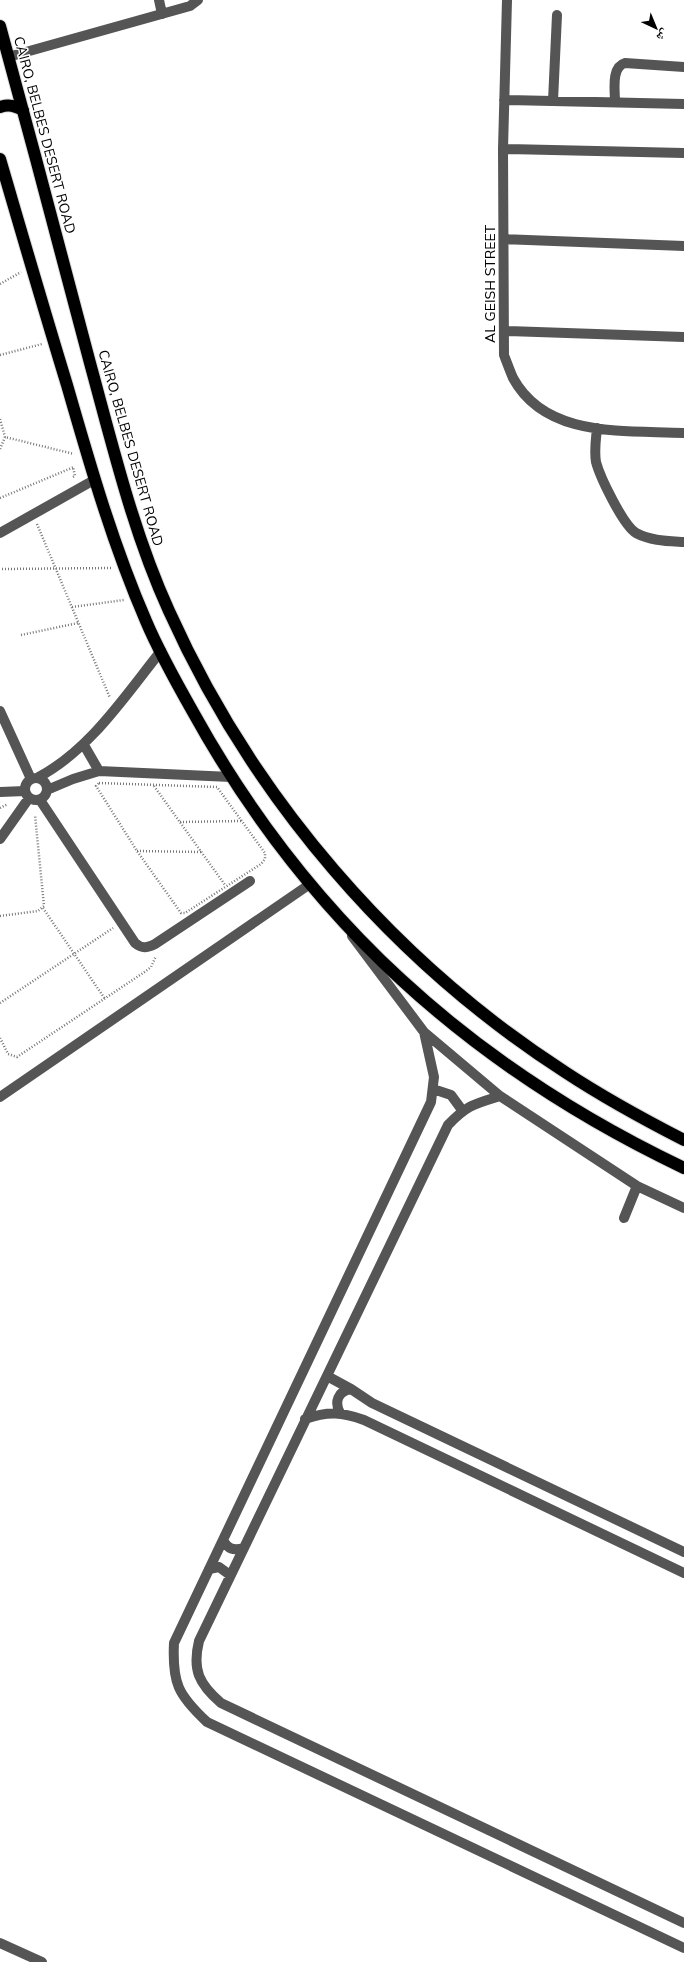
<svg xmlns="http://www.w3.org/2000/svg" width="684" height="1962" font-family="Mulish,'Noto Naskh Arabic',sans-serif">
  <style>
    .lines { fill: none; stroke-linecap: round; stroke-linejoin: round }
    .highway-casing { stroke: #dbdbdb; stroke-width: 14 }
    .path { stroke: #777; stroke-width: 2.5; stroke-dasharray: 1 2; stroke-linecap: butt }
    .minor { stroke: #555; stroke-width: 10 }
    .highway { stroke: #000; stroke-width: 12 }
    .labels { text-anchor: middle; stroke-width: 3; stroke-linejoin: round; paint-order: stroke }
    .street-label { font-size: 14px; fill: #000; stroke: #fff }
  </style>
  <rect width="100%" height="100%" fill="#fff"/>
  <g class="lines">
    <defs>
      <path id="highway" d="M0,26C31,138 60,251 90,363C113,447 133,532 169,611C253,798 393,961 565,1072C603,1097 643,1119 684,1140
        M0,107C9,104 15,106 23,110
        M0,159C22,234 44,310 67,385C90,465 113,545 146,621C159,652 176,682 193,712C308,920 470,1066 684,1168"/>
    </defs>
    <!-- highway casing -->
    <use href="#highway" class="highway-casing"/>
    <!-- path -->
    <path class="path" d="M0,284L21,272
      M0,355L42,344
      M0,419L5,437
      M0,449L5,437L74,454
      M73,477L75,476L73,467
      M0,498L74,467
      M37,524L110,698
      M2,569L112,568
      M72,607L124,600
      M21,635L78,623
      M99,783L217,787L265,853V859L261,864L185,913H181L137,851L96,786Z
      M154,786L225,885
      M0,808L8,804
      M180,822L241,821
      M137,851L201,852
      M43,908L105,999
      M0,916L38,911L44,906L35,815
      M0,1003L113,928
      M0,1038L8,1054L17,1057L146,971L151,967L156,956"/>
    <!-- minor -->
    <path class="minor" d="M159,0L162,14
      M507,0L503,149L504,355C507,363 510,371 513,378C546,439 626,430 684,433
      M8,57L190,6L198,0
      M504,100L684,104
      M553,101L557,15
      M615,102C615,90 611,67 625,63L684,67
      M503,149L684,153
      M504,239L684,246
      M505,331L684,337
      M597,428C596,439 594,450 596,462C600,477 623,525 636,533C651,541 668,541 684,542
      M0,533L94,480
      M0,711L31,779
      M84,745L99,771
      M25 789a11 11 0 1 1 22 0a11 11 0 1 1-22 0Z
      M37,778C90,750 124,697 161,651
      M47,790L73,779L99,771L231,777
      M0,792L25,791
      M40,800L135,943C142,949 147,948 155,944L250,881
      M0,839L29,798
      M352,936L424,1032L500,1096L637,1186L684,1208
      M424,1032L434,1077L431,1102L174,1643C172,1683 178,1695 207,1722L684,1948
      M433,1089L451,1095L462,1110
      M500,1096C474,1104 467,1105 448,1125L199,1641C192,1670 199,1684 221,1703L684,1923
      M0,1097L310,884
      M624,1218L637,1186
      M327,1376L351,1389L372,1403L684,1552
      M340,1413C334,1402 338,1391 351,1389
      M305,1419C328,1411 342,1412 364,1420L684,1573
      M223,1540C228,1549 233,1551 244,1548
      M209,1569L219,1567L230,1575
      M0,1943L42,1962"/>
    <!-- highway -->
    <use href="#highway" class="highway"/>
  </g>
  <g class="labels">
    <!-- street labels -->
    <g class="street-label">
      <text transform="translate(45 135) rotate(75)" y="5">CAIRO, BELBES DESERT ROAD</text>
      <text transform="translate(490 284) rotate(-90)" y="5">AL GEISH STREET</text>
      <text transform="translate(131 448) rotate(74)" y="5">CAIRO, BELBES DESERT ROAD</text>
    </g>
  </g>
  <!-- north arrow -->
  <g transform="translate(656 28) rotate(136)" stroke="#ffffff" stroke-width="3" paint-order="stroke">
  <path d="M0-3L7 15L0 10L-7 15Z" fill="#000000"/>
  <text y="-6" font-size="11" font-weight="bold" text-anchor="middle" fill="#000000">ش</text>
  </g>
</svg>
